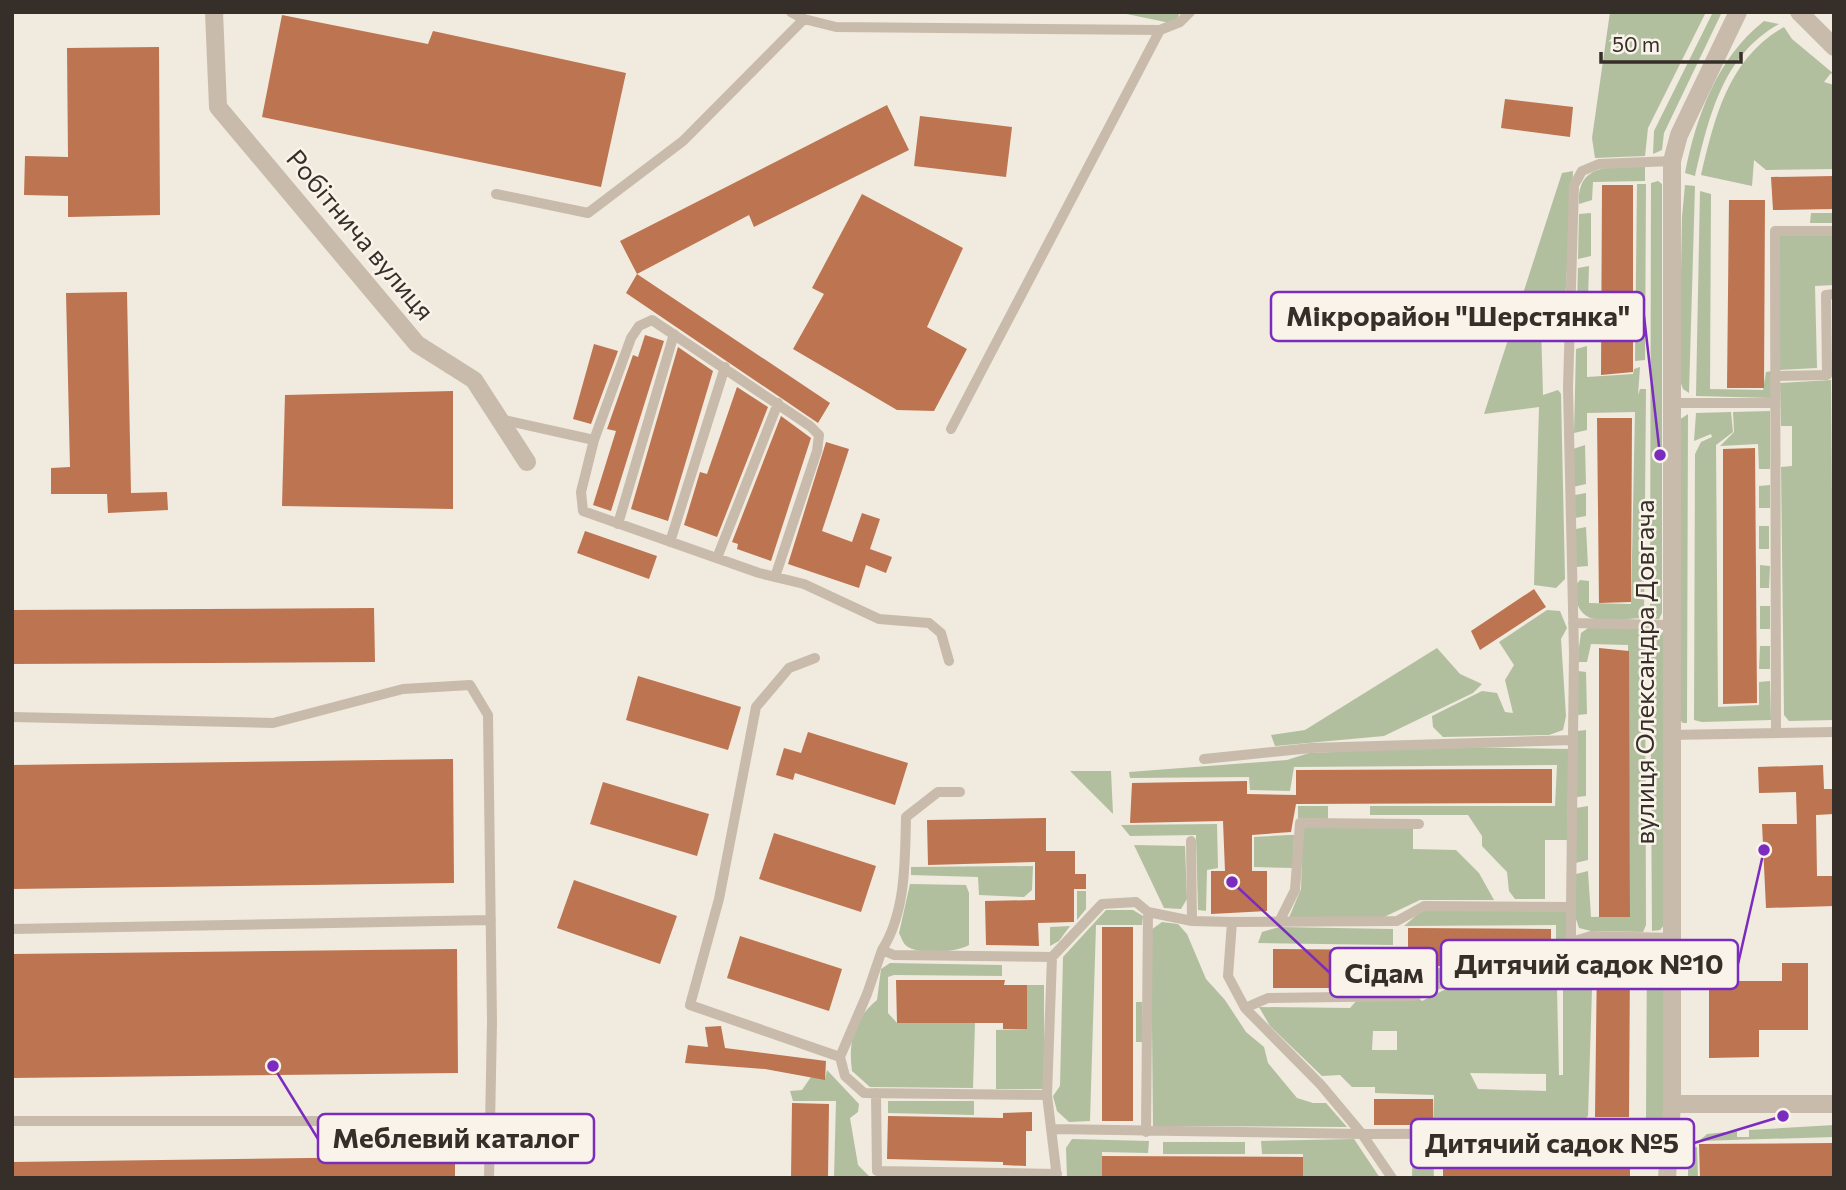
<svg xmlns="http://www.w3.org/2000/svg" width="1846" height="1190" font-family="Commissioner,sans-serif">
  <style>
    .green { fill: #b1bf9f; fill-rule: evenodd }
    .building { fill: #bd7450 }
    .lines { fill: none; stroke-linecap: round; stroke-linejoin: round }
    .service { stroke: #c8bbab; stroke-width: 10 }
    .minor { stroke: #c8bbab; stroke-width: 18 }
    .tertiary { stroke: #c8bbab; stroke-width: 18 }
    .labels { text-anchor: middle; stroke-width: 5; stroke-linejoin: round; paint-order: stroke }
    .street-label { font-size: 26px; fill: #362f29; stroke: #f9f3ea }
    .leader { fill: none; stroke: #7b2cbf; stroke-width: 2.5 }
    .callout-dot { fill: #7b2cbf; stroke: #f9f3ea; stroke-width: 2.5 }
    .callout { fill: #f9f3ea; stroke: #7b2cbf; stroke-width: 2.5 }
    .callout-label { font-size: 28px; text-anchor: middle; font-weight: bold; fill: #362f29 }
  </style>
  <rect width="100%" height="100%" fill="#f1eade"/>
  <!-- green -->
  <path class="green" d="M1117,12H1180L1175,24Z
    M1610,12H1706L1648,128L1645,156L1595,158L1592,138Z
    M1713,12H1722L1664,133L1662,150L1653,154L1654,131Z
    M1764,21L1779,24C1722,56 1709,117 1695,176L1685,173C1696,117 1717,58 1764,21Z
    M1784,27L1792,39L1834,74V77L1831,73L1824,82L1834,85V169L1766,170L1754,160L1752,186L1701,175C1715,117 1728,59 1784,27Z
    M1645,165V181L1593,182L1592,200L1579,204C1577,161 1613,168 1645,165Z
    M1573,171L1564,318L1541,326L1543,395L1558,390L1561,394L1565,579L1556,588L1534,585L1539,407L1484,414L1562,173Z
    M1658,181L1662,184V613L1659,619H1650L1651,183Z
    M1637,184H1646L1645,360L1635,361Z
    M1685,185L1695,186L1689,393L1683,389L1679,378L1682,217Z
    M1700,191L1711,194L1710,389L1763,390L1766,372L1772,371L1771,398L1696,396Z
    M1591,213V256L1578,259L1579,214Z
    M1811,213H1834V223H1810Z
    M1778,236H1834V285L1815,286L1817,368L1779,370Z
    M1589,266L1588,299L1577,302L1578,268Z
    M1588,309L1587,339L1577,342V311Z
    M1587,346V377L1633,374L1634,369L1640,367L1638,395L1640,389H1646L1644,618C1611,619 1574,632 1575,586L1580,580L1589,581V603L1631,604L1635,412L1587,413V430L1574,433L1576,349Z
    M1831,380L1834,720L1789,721L1784,715L1781,467L1792,466V426H1781L1780,383Z
    M1770,411V469H1759L1758,444L1720,446L1734,432L1733,412Z
    M1731,412L1733,432L1716,445L1718,707L1759,705V682L1770,681L1771,720L1702,722L1694,720L1695,454L1701,442L1712,437L1711,434L1694,441L1696,413Z
    M1688,414L1687,723H1683L1678,718L1679,420Z
    M1585,445L1586,484L1573,487V449Z
    M1770,485V508H1759V486Z
    M1586,493V516L1575,518V495Z
    M1759,526H1769V549H1759Z
    M1586,527L1588,566L1576,567V529Z
    M1760,565L1770,566L1769,588H1760Z
    M1760,606H1770V629H1760Z
    M1547,610L1560,611L1567,628L1561,639L1566,716L1563,730L1549,735L1443,737L1433,727L1432,716L1482,691L1497,693L1505,712L1513,713L1505,680L1514,665L1499,642Z
    M1588,628H1645L1646,925L1643,932L1591,931L1579,928L1575,916L1576,874L1588,871L1591,917L1630,916L1628,645L1591,644L1587,662H1577L1581,633Z
    M1650,629L1664,633L1665,924L1660,930L1652,931Z
    M1760,646H1770V669H1759Z
    M1437,648L1460,674L1482,684L1473,693L1384,736L1275,746L1271,735L1305,730Z
    M1578,671L1586,672L1587,714L1578,715Z
    M1586,730V796L1577,797V731Z
    M1446,747L1569,749L1567,840H1545V899H1515L1509,891L1507,872L1482,846V836L1468,815H1370V806H1555L1557,765L1294,767L1290,791L1250,790L1249,777L1130,778L1129,772L1287,760L1309,753Z
    M1070,771H1111L1113,814Z
    M1298,806H1328V819L1298,818Z
    M1588,806V860L1575,863L1576,808Z
    M1217,824L1218,868L1207,870L1206,911L1198,910L1196,835L1130,836L1121,825Z
    M1303,827L1413,828V849L1456,850L1479,873L1494,900H1420L1384,917L1288,920L1301,889Z
    M1288,835H1294L1293,868L1254,867V837Z
    M1134,845L1185,846L1187,899L1181,909L1164,908Z
    M1033,866L1032,890L1024,897L979,895L978,877L911,875V867Z
    M910,884L966,885L969,893V945C957,952 922,955 908,947C903,944 902,939 899,933Z
    M1077,891H1086V909L1077,920Z
    M1425,908L1568,910L1566,966L1558,978L1546,981H1416V968L1556,969V925L1404,926Z
    M1106,910H1133L1143,916L1142,925H1096L1090,1121L1069,1122L1057,1111L1053,1096L1060,1086L1063,957Z
    M1162,922L1178,924L1187,934L1206,979L1225,1000L1246,1032L1264,1047L1268,1063L1297,1098L1313,1103H1326L1347,1127L1153,1126L1151,930Z
    M1070,926L1059,941L1050,946V927Z
    M1279,927L1393,929V945L1258,943L1262,932Z
    M1653,942H1662L1667,948L1666,1117L1659,1122L1646,1119L1647,945Z
    M1597,945H1635L1641,958H1593L1588,1116L1578,1126L1433,1130L1434,1095L1375,1093V1087H1352L1340,1075L1322,1076L1270,1026L1259,1007L1350,1008L1357,1000L1418,998L1422,1001L1448,988L1557,989L1559,1075H1563V983L1571,978L1576,963ZM1373,1031H1397V1050H1372ZM1470,1073L1546,1074V1091L1478,1089Z
    M890,963L1002,965V976L894,975L888,977V1013L897,1023H975L973,1088L870,1087L852,1071C848,1041 854,1019 877,1000L881,969Z
    M1027,985H1044V1089H996V1030L1027,1029Z
    M1136,1002H1142V1042H1136Z
    M827,1070L859,1104L858,1112L850,1118L858,1165L871,1178H834L836,1101H793L790,1091L802,1090L811,1077L825,1079Z
    M888,1101H974V1115L888,1113Z
    M1834,1125V1137L1699,1141L1707,1134L1737,1131V1137H1749V1130Z
    M1413,1137L1589,1140L1587,1150L1577,1156L1433,1155L1434,1178H1412Z
    M1072,1139L1149,1141L1148,1153L1102,1152V1178H1067L1066,1148Z
    M1354,1139L1380,1178H1303V1154H1262L1261,1141Z
    M1163,1142H1245V1154H1163Z
    M1697,1147L1698,1178H1688V1148Z"/>
  <!-- building -->
  <path class="building" d="M282,15L428,44L433,31L626,73L601,187L262,117Z
    M159,47L160,215L68,217V196L24,195L25,156L68,157L67,48Z
    M1505,99L1573,107L1570,137L1501,128Z
    M887,105L909,150L754,227L749,215L637,274L620,241Z
    M920,116L1012,127L1006,177L914,166Z
    M1834,176V209L1773,210L1771,177Z
    M1602,185H1633V372L1601,375Z
    M862,194L963,248L927,327L967,349L934,411L897,410L793,349L824,294L812,288Z
    M1729,200H1765L1764,388H1727Z
    M637,274L830,403L818,423L626,293Z
    M127,292L131,493L167,492L168,510L108,513L107,494H51V468L70,467L66,293Z
    M645,335L664,341L611,511L593,505L616,431L607,429L633,355L638,357Z
    M594,344L618,351L591,424L573,419Z
    M678,347L713,371L668,521L631,509Z
    M737,387L768,407L717,537L684,525L700,472L707,474Z
    M453,391V509L282,506L285,395Z
    M781,416L811,438L771,561L737,549L738,544L732,542Z
    M1597,418H1632L1631,602L1599,603Z
    M826,442L849,449L822,531L852,542L862,513L880,519L870,549L892,557L886,573L866,565L859,588L788,564Z
    M1755,448L1757,703L1723,704V449Z
    M585,531L657,556L649,579L577,553Z
    M1534,589L1546,607L1480,650L1471,631Z
    M374,608L375,662L12,664V610Z
    M1599,648L1629,651L1630,917H1599Z
    M638,676L741,707L728,750L626,720Z
    M808,732L908,763L895,805L795,773L793,780L776,775L784,748L801,753Z
    M453,759L454,883L12,889V765Z
    M1823,765L1824,789H1834V814L1816,815L1817,876H1834V906L1766,908L1762,824H1797L1796,792L1759,793L1758,767Z
    M1552,769V803L1296,804L1291,832L1252,835V871H1267V911L1211,914V871H1225L1223,821L1130,823L1132,783L1247,781V794L1296,795V770Z
    M603,782L709,814L697,856L590,824Z
    M1046,818V851H1075V874H1086V889H1074V922L1038,923L1039,946L986,945L985,901L1035,900V862L928,865L927,820Z
    M774,833L876,866L861,912L759,879Z
    M574,880L677,916L660,964L557,928Z
    M1102,927H1133V1121H1102Z
    M1408,928L1551,929V966H1414L1412,988H1273V949L1408,950Z
    M740,936L842,969L829,1011L727,978Z
    M457,949L458,1073L12,1078V954Z
    M1597,959H1630L1629,1117H1595Z
    M1782,963H1808V1030H1759V1057L1709,1058V981H1782Z
    M896,980H1005L1004,985H1027V1029H1003V1023H897Z
    M721,1026L725,1048L826,1061L825,1080L765,1069L685,1063L688,1045L708,1047L705,1027Z
    M1374,1099H1433V1125H1374Z
    M792,1103L829,1104L828,1178H791Z
    M1032,1112V1131H1026V1166L1003,1165V1162L887,1159L888,1116L1003,1118V1113Z
    M1834,1143V1178H1700L1699,1144Z
    M455,1156V1178H12V1162Z
    M1102,1156L1303,1157V1178H1102Z
    M1443,1160H1630V1178H1443Z"/>
  <g class="lines">
    <!-- service -->
    <path class="service" d="M791,12L804,19
      M496,194L588,213L683,141L804,19L836,27L1160,30L1180,22L1190,12
      M1775,376L1827,375L1826,295L1834,294
      M1672,403H1775
      M499,419L594,440L581,492L583,511L759,573L804,584L879,619L929,623L941,633L949,661
      M951,429L1160,30
      M594,440L631,338L639,326L652,320L810,426L819,435L817,451L775,577
      M618,524L674,334
      M670,542L725,367
      M717,558L778,403
      M1573,623L1670,625
      M815,658L789,668L756,707L719,899L690,1005L840,1057L845,1076L864,1093L1047,1095
      M12,717L273,723L403,689L470,685L488,715L492,1022L489,1178
      M1776,732L1775,231H1834
      M1670,735L1834,732
      M1204,759L1311,748L1573,740
      M960,792H938L906,817C905,861 906,912 882,950L894,955L1052,957L1102,904L1136,902L1148,912L1192,921L1232,922L1397,921L1424,906L1571,907V942L1591,936L1672,938
      M1191,841L1192,921
      M1571,907L1574,653L1568,387L1574,185L1582,171L1599,164L1672,161
      M1280,920L1295,890L1300,823L1419,824
      M1232,922L1228,976L1245,1008L1321,1085L1362,1134L1392,1178
      M12,929L491,920
      M1052,957L1047,1095L1057,1178
      M1245,1008L1268,998L1413,996L1421,993L1425,984L1546,983L1560,980L1568,967L1571,942
      M840,1057L867,994L882,950
      M876,1093L877,1171L1057,1174
      M12,1121H490
      M1053,1129L1362,1134L1669,1133
      M1146,1132L1148,912"/>
    <!-- minor -->
    <path class="minor" d="M214,12L218,107L417,344L474,380L527,462"/>
    <!-- tertiary -->
    <path class="tertiary" d="M1799,12L1834,47
      M1672,1104H1834
      M1667,1178L1672,1104V161L1679,135L1738,12"/>
  </g>
  <g class="labels">
    <!-- street labels -->
    <g class="street-label">
      <text transform="translate(360 235) rotate(50)" y="9">Робітнича вулиця</text>
      <text transform="translate(1645 672) rotate(-90)" y="9">вулиця Олександра Довгача</text>
    </g>
  </g>
  <!-- callouts -->
  <path class="leader" d="M1660 455L1644 316M1764 850L1738 964M1232 882L1330 973M273 1066L318 1139M1783 1116L1694 1143"/>
  <g class="callout-dot">
    <circle cx="1660" cy="455" r="7"/>
    <circle cx="1764" cy="850" r="7"/>
    <circle cx="1232" cy="882" r="7"/>
    <circle cx="273" cy="1066" r="7"/>
    <circle cx="1783" cy="1116" r="7"/>
  </g>
  <g class="callout">
    <rect x="1271" y="292" width="373" height="49" rx="7"/>
    <rect x="1441" y="940" width="297" height="49" rx="7"/>
    <rect x="1330" y="948" width="107" height="49" rx="7"/>
    <rect x="318" y="1114" width="276" height="49" rx="7"/>
    <rect x="1411" y="1119" width="283" height="49" rx="7"/>
  </g>
  <g class="callout-label">
    <text x="1458" y="326">Мікрорайон "Шерстянка"</text>
    <text x="1589" y="974">Дитячий садок №10</text>
    <text x="1384" y="983">Сідам</text>
    <text x="456" y="1148">Меблевий каталог</text>
    <text x="1552" y="1153">Дитячий садок №5</text>
  </g>
  <!-- border -->
  <rect width="1846" height="1190" fill="none" stroke="#362f29" stroke-width="28"/>
  <!-- scale -->
  <path d="M1601 52v10h140v-10" fill="none" stroke="#362f29" stroke-width="3.5"/>
  <text x="1612" y="52" font-size="21" fill="#362f29" stroke="#f9f3ea" stroke-width="5" paint-order="stroke">50 m</text>
</svg>
